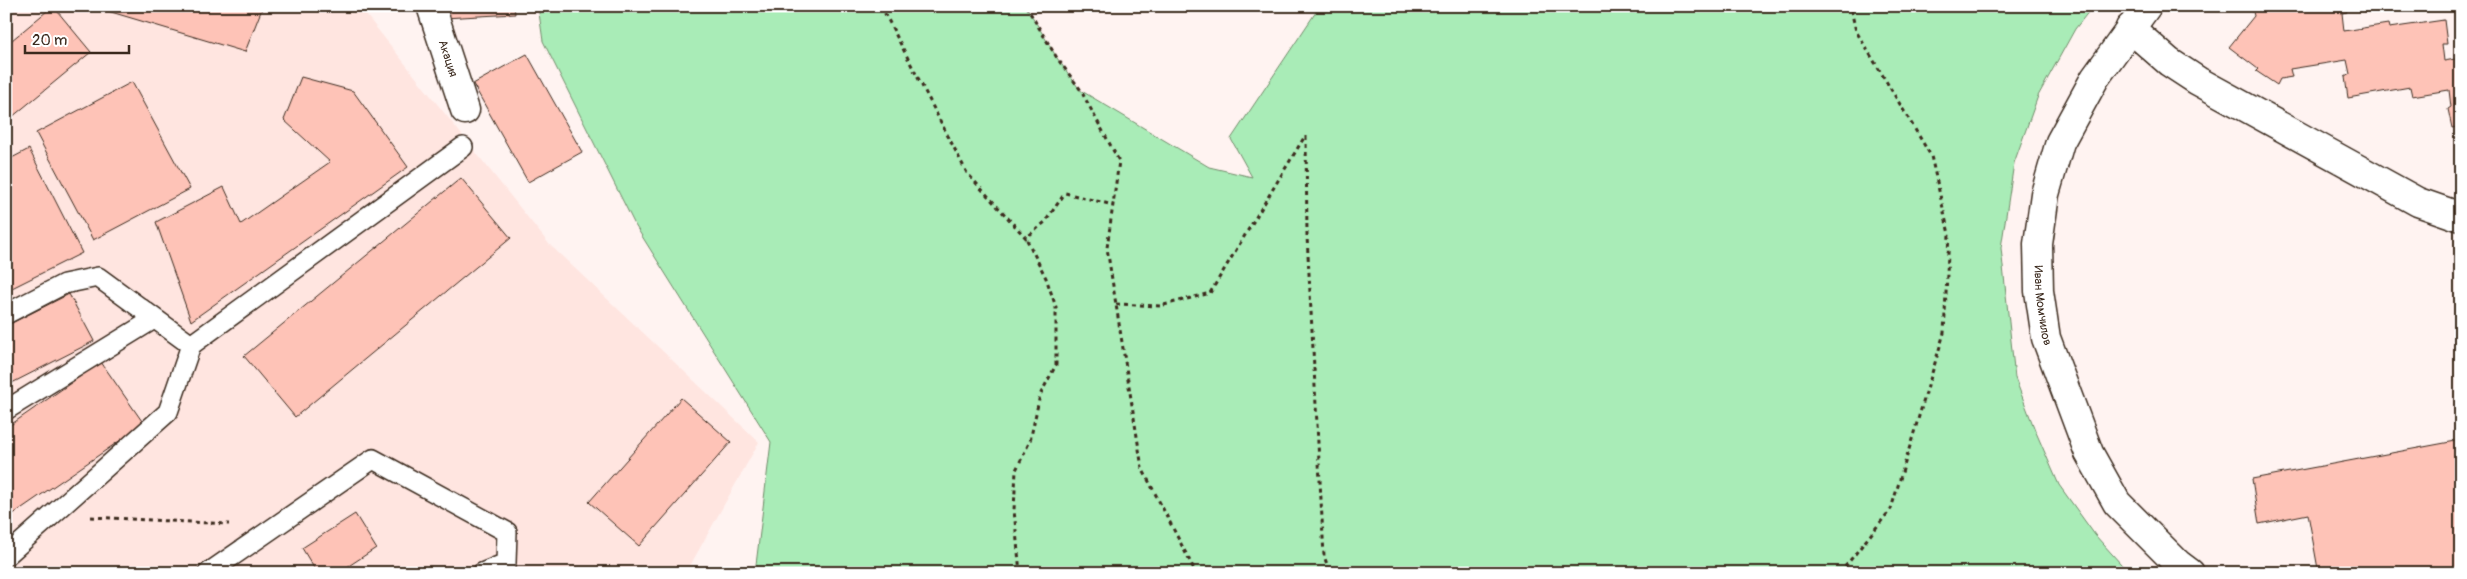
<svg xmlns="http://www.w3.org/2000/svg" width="2467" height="579" viewBox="0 0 2467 579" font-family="Pangolin,sans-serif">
<rect width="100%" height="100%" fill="#fff3f1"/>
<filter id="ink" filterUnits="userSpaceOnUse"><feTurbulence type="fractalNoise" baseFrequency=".02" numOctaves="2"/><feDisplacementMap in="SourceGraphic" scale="10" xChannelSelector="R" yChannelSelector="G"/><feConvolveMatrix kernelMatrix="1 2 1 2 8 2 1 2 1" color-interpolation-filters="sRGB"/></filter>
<g filter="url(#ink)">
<path fill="#ffe5e0" d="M17 6H359L549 244 759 442 686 573H6V17Z"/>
<path fill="#a9ecb7" stroke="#728b6a" d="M538 6H1026L1057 58 1080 90 1209 167 1252 177 1231 139 1320 6H2093L2075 29 2038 96 2014 163 2001 248 2015 378 2035 430 2059 485 2095 535 2129 573H755L771 442 635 225 543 41Z"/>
<g fill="#fec3b7" stroke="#3b2a1e">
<path d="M53 6 91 52 6 122V45Z"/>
<path d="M91 6H263L245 52Z"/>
<path d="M444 6H514L515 14 444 18Z"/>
<path d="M2259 6H2345L2347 12 2342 13 2344 31 2388 24 2389 28 2444 20 2447 44H2442L2444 61 2461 58V126L2452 128 2448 109 2451 107 2449 90 2412 96 2410 87 2348 98 2345 77 2350 74 2347 60 2290 69 2292 77 2280 79 2277 85 2256 71 2258 69 2229 47 2254 16 2252 7Z"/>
<path d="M527 54 582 152 528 182 473 84Z"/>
<path d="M301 77 353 91 408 167 191 321 156 222 224 187 241 224 330 162 284 120Z"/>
<path d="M132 82 190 189 93 240 36 133Z"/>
<path d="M29 149 82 253 6 291V161Z"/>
<path d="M461 178 511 238 295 417 244 356Z"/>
<path d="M69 294 94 341 6 386V326Z"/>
<path d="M101 362 144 424 6 519V428Z"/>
<path d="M681 398 731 442 639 546 589 502Z"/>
<path d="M2461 440V573H2328L2326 567 2318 569 2308 514 2259 524 2252 479Z"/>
<path d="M355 514 376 548 338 573H317L302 548Z"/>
</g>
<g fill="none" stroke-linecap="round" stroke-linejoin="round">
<defs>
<g id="service">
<path d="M6 314 64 284 98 277 191 345 168 412 6 556"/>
<path d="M191 345 463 147"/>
<path d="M6 410 154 319"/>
<path d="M208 573 373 459 507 532 506 563 482 573"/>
</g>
<g id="minor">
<path id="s1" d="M431 6 465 110"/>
<path id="s2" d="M2147 6 2095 78 2060 142 2045 194 2038 244 2039 291 2046 338 2089 453 2117 503 2178 564 2190 573"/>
<path d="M2130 28 2169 62 2198 81 2418 202 2461 217"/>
</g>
</defs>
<use href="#service" stroke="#3b2a1e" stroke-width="22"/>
<use href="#minor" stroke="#3b2a1e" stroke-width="31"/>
<g stroke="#3b2a1e" stroke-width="3" stroke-dasharray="4 4" stroke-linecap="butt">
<path d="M881 6 967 173 1026 238 1045 222 1065 193 1113 205"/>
<path d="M1026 6 1057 58 1080 89 1119 161 1107 248 1142 468 1196 573"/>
<path d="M1306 136 1307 236 1324 556 1330 573"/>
<path d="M1116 304 1160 306 1210 293 1305 136"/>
<path d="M91 517 229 524"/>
<path d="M1020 573 1014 510 1016 470 1030 441 1040 395 1056 365V307L1046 278 1026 238"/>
<path d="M1840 573 1891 509 1944 333 1949 234 1931 156 1856 31 1850 6"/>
</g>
<use href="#service" stroke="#fff" stroke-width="19"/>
<use href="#minor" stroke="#fff" stroke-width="28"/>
</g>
</g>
<g text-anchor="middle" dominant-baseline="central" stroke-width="5" stroke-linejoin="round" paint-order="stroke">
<g font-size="12" fill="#3b2a1e" stroke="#fff">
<text stroke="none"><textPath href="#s1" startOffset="55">Акация</textPath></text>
<text stroke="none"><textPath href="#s2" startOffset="328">Иван Момчилов</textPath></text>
</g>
</g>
<rect width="2467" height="579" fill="none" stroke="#fff" stroke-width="25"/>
<rect x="12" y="12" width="2442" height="554" fill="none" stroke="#3b2a1e" stroke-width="2" filter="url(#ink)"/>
<path d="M25 45v8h104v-8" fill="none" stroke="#3b2a1e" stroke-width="2.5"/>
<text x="32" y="45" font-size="15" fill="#3b2a1e" stroke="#ffffff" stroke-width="4" paint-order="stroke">20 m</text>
</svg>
